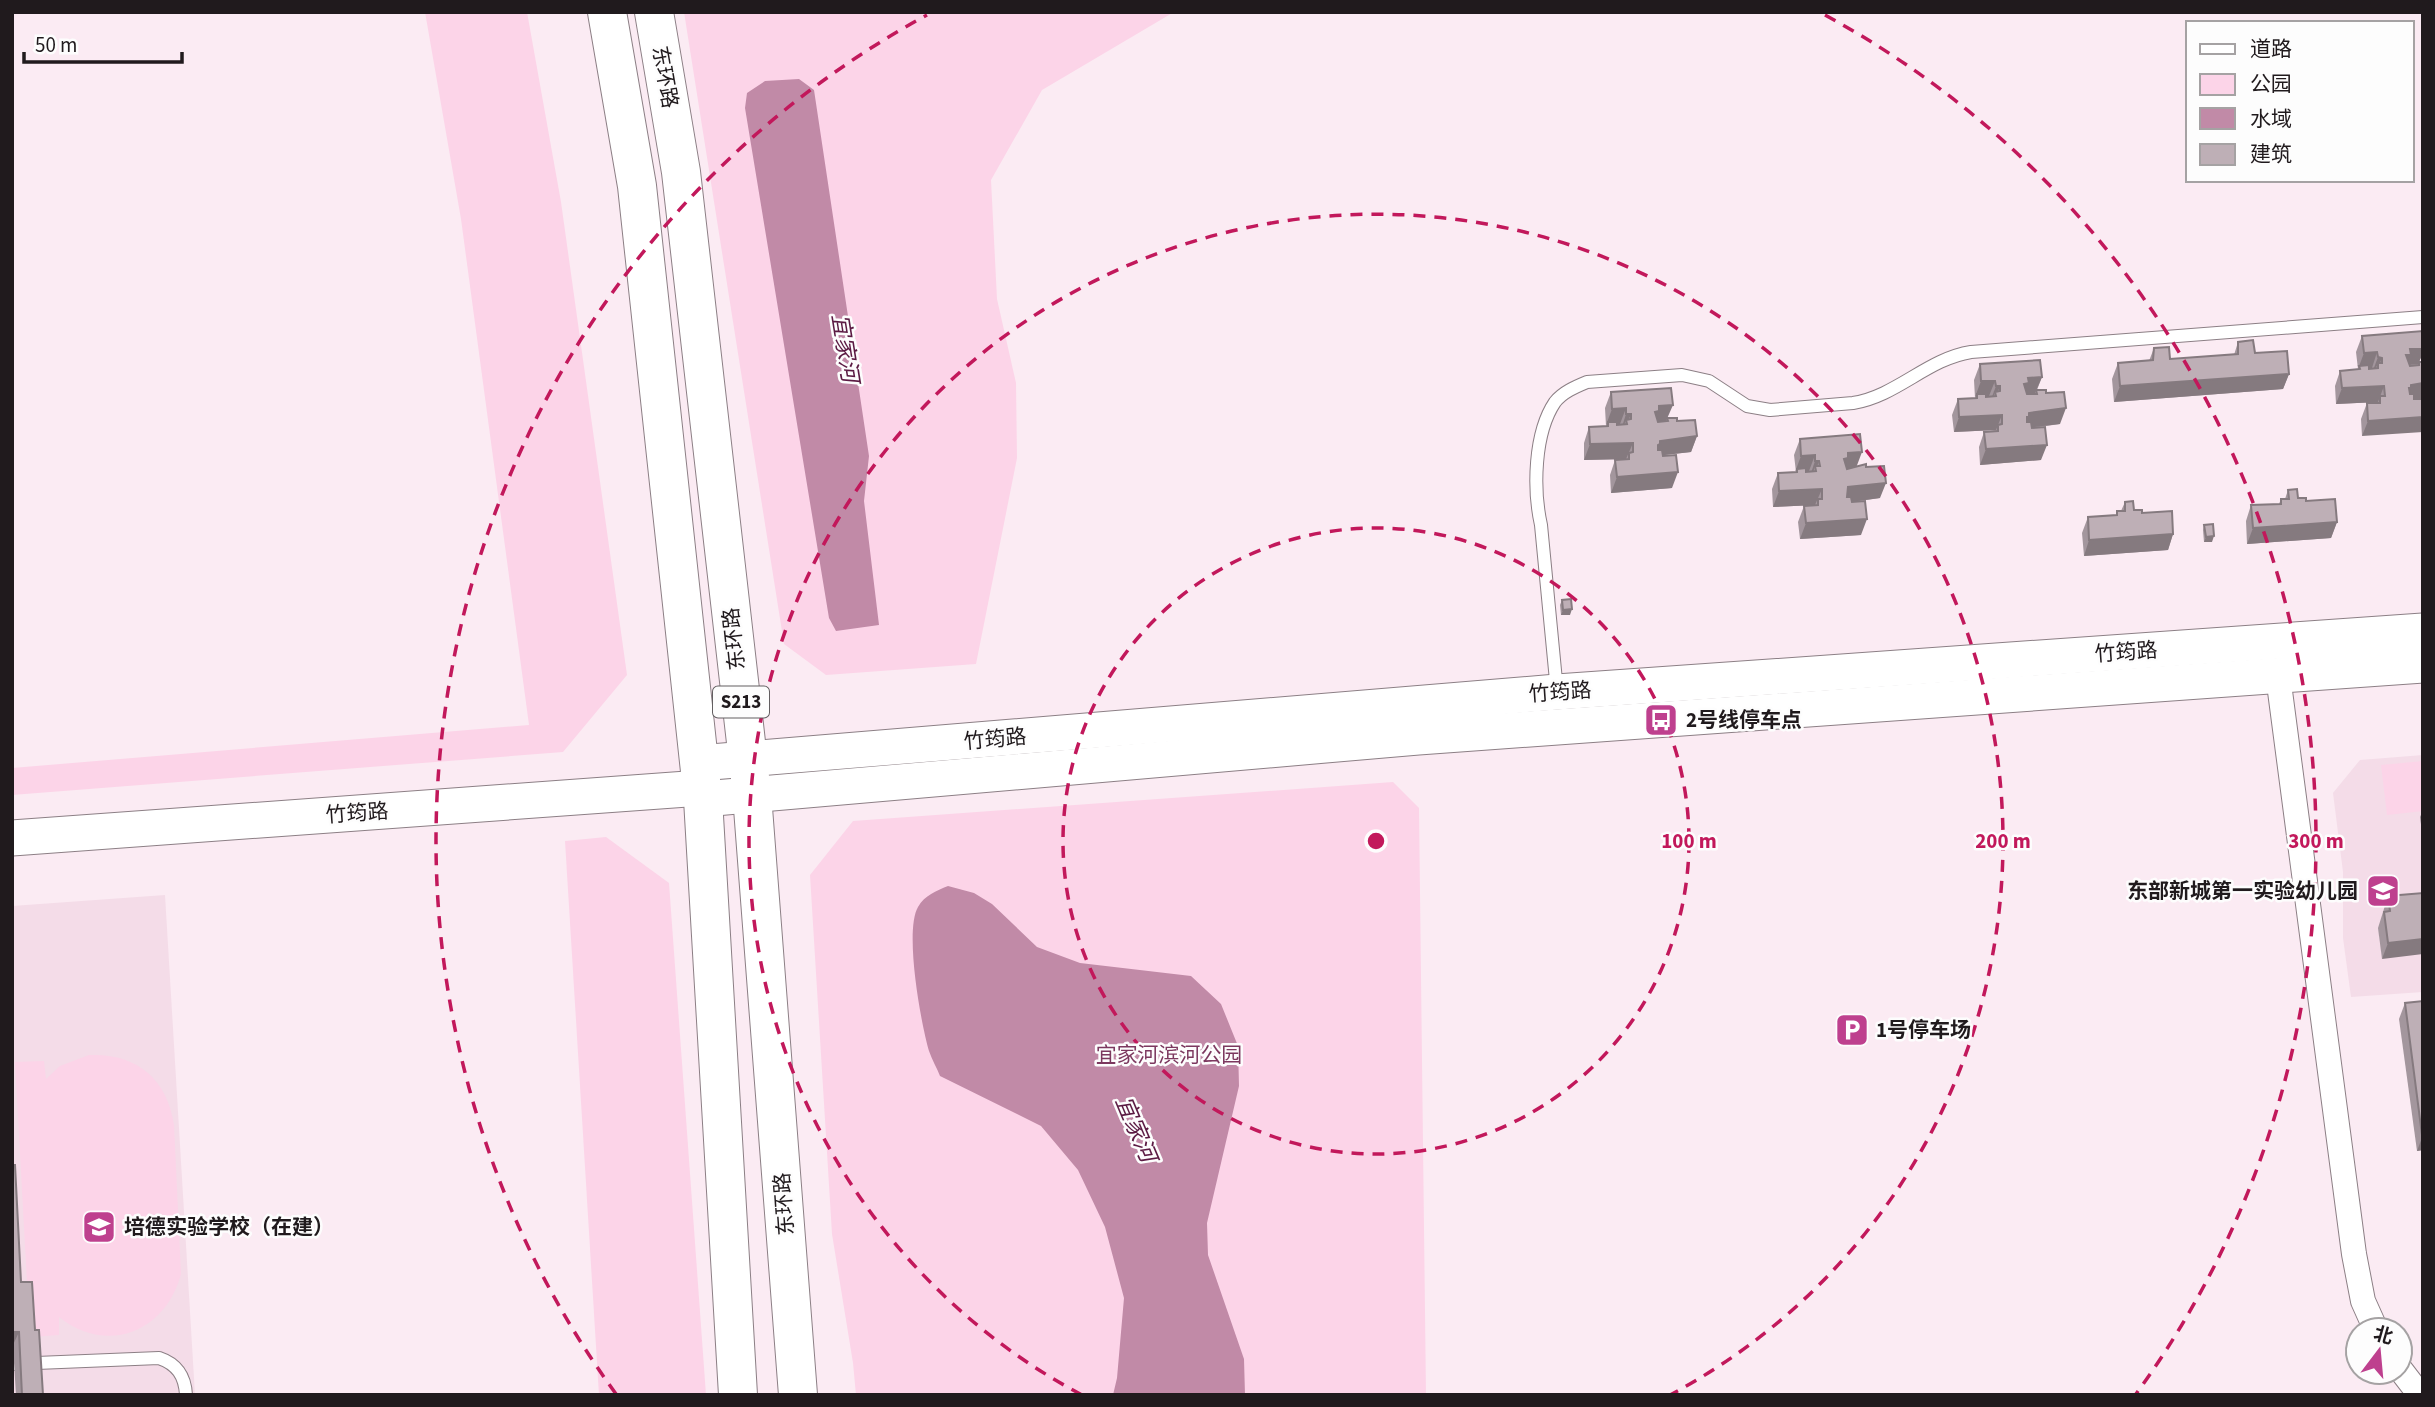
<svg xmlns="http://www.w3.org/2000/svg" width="2435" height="1407" viewBox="0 0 2435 1407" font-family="'Source Sans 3','Noto Sans SC',sans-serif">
<rect width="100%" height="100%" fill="#fbebf3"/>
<g fill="#f4dce8">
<path d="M2423 755V992L2351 997 2343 938V872L2333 793 2360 760Z"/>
<path d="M165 895 195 1395H12V906Z"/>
</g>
<g fill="#fcd4e8">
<path d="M425 12H527L561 202 627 675 563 752 12 795V768L529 725 461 219Z"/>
<path d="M684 12H1174L1042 90 991 180 997 299 1016 383 1017 458 976 664 826 675 784 644Z"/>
<path d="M2423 761V811L2387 815 2381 765Z"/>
<path d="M1393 782 1419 808 1426 1395H856L853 1363 832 1234 810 875 853 821Z"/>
<path d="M606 837 669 883 706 1395H599L565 841Z"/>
<path d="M89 1055C136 1053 167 1078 174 1125L181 1274C166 1331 108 1356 59 1317V1335L30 1337 15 1062 44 1061 46 1079 60 1066Z"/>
</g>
<g fill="#c18aa7">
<path d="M799 79 814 90 869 456 864 501 879 625 836 631 829 618 745 108 747 93 765 81Z"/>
<path d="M948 886 974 893 992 904 1037 947 1080 963 1191 976 1221 1004 1238 1046 1239 1086 1207 1223 1208 1255 1244 1359 1245 1395H1113L1117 1378 1124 1298 1105 1227 1078 1170 1041 1126 940 1076C937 1068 932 1060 929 1051 921 1024 904 931 918 907 925 895 936 891 948 886Z"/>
</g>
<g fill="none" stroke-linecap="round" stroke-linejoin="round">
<defs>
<g id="lane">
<path d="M1557 691 1541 525C1533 489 1534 433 1555 402 1563 392 1575 387 1587 382L1682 375 1709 381 1747 406 1770 410 1853 403C1897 396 1927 359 1971 352L2423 317"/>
<path d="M12 1364 159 1358C177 1364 185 1376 186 1395"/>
</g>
<g id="street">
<path d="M2278 676 2354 1254 2363 1301 2376 1330"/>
<path d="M2400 1369 2420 1395"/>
</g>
<g id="secondary">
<path d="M699 763 1557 692 2423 631"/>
<path d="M703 799 1418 737 2423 665"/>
<path d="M12 838 701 788"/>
</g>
<g id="highway">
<path d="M607 12 637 186 703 799 738 1395"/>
<path d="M654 12 681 172 752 795 798 1395"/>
</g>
</defs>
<use href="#lane" stroke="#8c7f85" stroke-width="14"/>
<use href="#street" stroke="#8c7f85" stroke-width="26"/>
<use href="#secondary" stroke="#8c7f85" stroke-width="37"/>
<use href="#highway" stroke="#8c7f85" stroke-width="40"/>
<use href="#lane" stroke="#fff" stroke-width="12"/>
<use href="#street" stroke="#fff" stroke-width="24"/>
<use href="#secondary" stroke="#fff" stroke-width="35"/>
<use href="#highway" stroke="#fff" stroke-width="38"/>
</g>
<g fill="#a3969d">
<path d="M2423 331V353L2419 362H2423V398L2414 399 2362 436 2361 419 2367 403 2378 402 2336 404 2335 386 2340 371 2358 369 2356 352 2362 336Z"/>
<path d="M2238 342 2289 374 2283 389 2114 402 2112 379 2118 363 2149 361 2154 348 2170 359 2234 355Z"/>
<path d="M1980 364 2042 377 2037 390 2046 393 2060 424 2032 428 2041 460 1980 465 1979 447 1984 432 1996 430 1954 432 1952 415 1958 399 1975 398 1974 380Z"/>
<path d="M1611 392 1668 418 1677 421 1697 436 1691 452 1663 455 1672 488 1611 493 1610 475 1615 460 1627 459 1584 460V443L1589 427 1606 426 1605 408Z"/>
<path d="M1800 439 1856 466 1866 467 1880 498 1852 502 1861 535 1800 539 1798 522 1804 506 1815 505 1773 507 1772 489 1778 473 1796 472 1794 455Z"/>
<path d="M2288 490 2298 498 2306 501 2337 522 2331 538 2247 544 2246 521 2251 505 2279 504 2281 499H2285Z"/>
<path d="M2125 502 2134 510 2142 513 2173 534 2168 550 2084 556 2082 533 2088 517 2116 515 2117 511H2121Z"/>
<path d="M2204 525 2212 542H2204L2203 530Z"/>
<path d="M1562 600 1570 615H1561L1560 605Z"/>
<path d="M2423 810V840L2420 817Z"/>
<path d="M2423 893 2382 959 2378 928 2388 896Z"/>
<path d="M2423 1001V1150L2417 1151 2399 1019 2405 1003Z"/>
<path d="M12 1165 21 1282 35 1330 43 1395H16L13 1347H12Z"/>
</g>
<g fill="#857a7f">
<path d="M2410 349H2423V353L2418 364 2407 365 2406 355Z"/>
<path d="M2377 352 2372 368 2359 369V366L2358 369 2364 353Z"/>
<path d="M2378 357 2382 358 2376 373 2378 368V363L2374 373H2372Z"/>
<path d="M2289 374 2283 389 2114 402 2120 386Z"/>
<path d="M2042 377 2035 393H2025L2024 384 2028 378Z"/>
<path d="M1981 381H1995L1989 396 1977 397V394L1975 397Z"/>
<path d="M2423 383V398L2407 400 2409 388 2411 385Z"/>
<path d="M1996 386H2000L1994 402 1996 396 1995 392 1992 402H1990Z"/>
<path d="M2384 386 2378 402 2336 404 2342 388Z"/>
<path d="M1673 405 1666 421H1656L1655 412 1659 406Z"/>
<path d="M1626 408 1620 424 1608 425V422L1606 425 1612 409Z"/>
<path d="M2066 408 2060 424 2025 428 2021 432 2029 413Z"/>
<path d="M1626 414H1631L1625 429 1627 424 1626 420 1622 430H1621Z"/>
<path d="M2002 415 1996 430 1954 432 1959 417Z"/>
<path d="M2423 417V432L2362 436 2368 421Z"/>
<path d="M1697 436 1691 452 1656 456 1652 460 1660 441Z"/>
<path d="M1633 443 1626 459 1584 460 1590 444Z"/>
<path d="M2047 445 2041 460 1980 465 1986 449Z"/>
<path d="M1862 452 1856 468H1845L1844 459 1848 453Z"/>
<path d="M1815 455 1809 471 1797 472V469L1795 472 1801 456Z"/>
<path d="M1815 461H1819L1814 476 1816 471 1815 466 1812 476H1810Z"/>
<path d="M1678 472 1672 488 1611 493 1617 477Z"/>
<path d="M1886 483 1880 498 1843 503 1848 487Z"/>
<path d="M1822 489 1815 505 1773 507 1779 491Z"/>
<path d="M1867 519 1861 535 1800 539 1806 523Z"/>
<path d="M2337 522 2331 538 2247 544 2253 528Z"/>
<path d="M2173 534 2168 550 2084 556 2089 540Z"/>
<path d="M2214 536 2212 542H2204L2206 537Z"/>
<path d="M1572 609 1570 615H1561L1563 610Z"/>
<path d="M2423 939V954L2382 959 2388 943Z"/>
<path d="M2423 1135V1150L2417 1151Z"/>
<path d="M12 1332H19L12 1347Z"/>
</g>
<g fill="#beafb6" stroke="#857a7f" stroke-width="2">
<path d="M2423 331V349H2410L2411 355H2406L2410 366 2419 365V362H2423V383L2411 385V388H2409L2410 394H2414V399H2423V417L2368 421 2367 403H2380V396H2385L2384 386 2342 388 2340 371 2360 369 2359 366 2369 365V369L2378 368V363H2382V358L2378 357 2377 352 2364 353 2362 336Z"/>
<path d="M2253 340 2255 353 2287 351 2289 374 2120 386 2118 363 2153 360 2154 348 2169 347 2170 359 2238 354V342Z"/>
<path d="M2040 360 2042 377 2028 378 2029 383 2024 384 2027 394H2037L2036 390H2046V393L2064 392 2066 408 2029 413V417H2027V422H2031L2032 428 2045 427 2047 445 1986 449 1984 432 1998 431V425L2002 424V415L1959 417 1958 399 1977 398V394H1986V397L1996 396 1995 392 2000 391V386H1996L1995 381H1981L1980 364Z"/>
<path d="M1671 388 1673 405 1659 406V411L1655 412 1658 422 1668 421 1667 418H1677V421L1695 420 1697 436 1660 441V444L1658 445V450H1662L1663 456 1676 455 1678 472 1617 477 1615 460 1629 459V453L1633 452V443L1590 444 1589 427 1608 426V422H1617V425L1627 424 1626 420 1631 419V414H1626V408L1612 409 1611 392Z"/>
<path d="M1860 434 1862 452 1848 453V458L1844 459 1847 469 1866 464V467L1884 466 1886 483 1848 487 1847 497H1851L1852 502 1865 501 1867 519 1806 523 1804 506 1818 505V499H1822V489L1779 491 1778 473 1797 472V469L1806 468V472L1816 471 1815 466H1820L1819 461H1815V455L1801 456 1800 439Z"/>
<path d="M2297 489 2298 498H2306V501L2335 499 2337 522 2253 528 2251 505 2281 504V499H2289L2288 490Z"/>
<path d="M2133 501 2134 510H2142V513L2172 511 2173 534 2089 540 2088 517 2117 515V511H2125V502Z"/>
<path d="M2213 524 2214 536 2206 537 2204 525Z"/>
<path d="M1571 599 1572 609 1563 610 1562 600Z"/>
<path d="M2423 893V939L2388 943 2384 912 2390 911 2388 896Z"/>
<path d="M2423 1001V1135H2422L2405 1003Z"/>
<path d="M12 1165H15L21 1282H32L35 1330H39L43 1395H22L19 1332H12Z"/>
</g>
<g fill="none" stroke="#c2185b" stroke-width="3.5" stroke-dasharray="12 9">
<circle cx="1376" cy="841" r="313"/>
<path d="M1082 1395A627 627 0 1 1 1670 1395"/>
<path d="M616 1394A940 940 0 0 1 927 15M1825 15A940 940 0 0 1 2136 1394"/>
</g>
<defs>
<symbol id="bus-square" viewBox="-11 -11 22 22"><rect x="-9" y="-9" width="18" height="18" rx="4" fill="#be408e" stroke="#fdfdfd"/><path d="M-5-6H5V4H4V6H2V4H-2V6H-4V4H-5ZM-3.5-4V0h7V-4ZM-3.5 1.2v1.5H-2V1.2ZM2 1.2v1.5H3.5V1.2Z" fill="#fff"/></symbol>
<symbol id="school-square" viewBox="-11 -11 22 22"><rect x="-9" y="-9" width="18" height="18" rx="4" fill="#be408e" stroke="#fdfdfd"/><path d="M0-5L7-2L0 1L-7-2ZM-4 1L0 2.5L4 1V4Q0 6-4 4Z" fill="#fff"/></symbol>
<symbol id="parking-square" viewBox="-11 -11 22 22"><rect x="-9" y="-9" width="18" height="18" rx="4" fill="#be408e" stroke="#fdfdfd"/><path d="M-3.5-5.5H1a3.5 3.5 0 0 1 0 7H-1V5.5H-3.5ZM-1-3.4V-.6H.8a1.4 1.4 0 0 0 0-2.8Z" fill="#fff"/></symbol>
</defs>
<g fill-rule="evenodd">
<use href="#bus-square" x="1642" y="701" width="38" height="38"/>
<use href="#school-square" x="2364" y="872" width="38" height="38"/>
<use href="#parking-square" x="1833" y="1011" width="38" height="38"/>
<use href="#school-square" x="80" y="1208" width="38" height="38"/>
</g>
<g text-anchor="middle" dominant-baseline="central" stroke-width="5" stroke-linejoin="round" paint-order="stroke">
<rect fill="#fdfdfd" stroke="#625e60" stroke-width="2" x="713" y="686.5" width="56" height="31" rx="5"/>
<g font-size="19" font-weight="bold" fill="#201a1d">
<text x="741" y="702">S213</text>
</g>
<g font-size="21" fill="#201a1d" stroke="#fdfdfd">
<text transform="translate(665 77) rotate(80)">东环路</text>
<text transform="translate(734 639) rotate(-96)">东环路</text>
<text transform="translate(2126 652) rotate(-4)">竹筠路</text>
<text transform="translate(1560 692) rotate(-4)">竹筠路</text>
<text transform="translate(995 739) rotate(-5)">竹筠路</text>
<text transform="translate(357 813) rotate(-4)">竹筠路</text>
<text transform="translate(784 1204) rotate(-94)">东环路</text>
</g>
<g font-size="21" font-weight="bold" fill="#201a1d" stroke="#fdfdfd" text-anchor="start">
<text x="1686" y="720">2号线停车点</text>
<text x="2358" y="891" text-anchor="end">东部新城第一实验幼儿园</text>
<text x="1876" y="1030">1号停车场</text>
<text x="124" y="1227">培德实验学校（在建）</text>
</g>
<g font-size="21" fill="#7c385f" stroke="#fdfdfd">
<text x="1169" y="1055">宜家河滨河公园</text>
</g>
<g font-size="23" font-style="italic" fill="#5b1a43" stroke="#fdfdfd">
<text transform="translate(845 348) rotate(81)">宜家河</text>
<text transform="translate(1136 1129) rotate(67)">宜家河</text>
</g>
</g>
<circle cx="1376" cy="841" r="10" fill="#c2185b" stroke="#fdfdfd" stroke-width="3.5"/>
<g font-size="21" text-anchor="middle" font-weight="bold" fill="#c2185b" stroke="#fdfdfd" stroke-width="5" stroke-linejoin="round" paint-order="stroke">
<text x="1689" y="848">100 m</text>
<text x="2003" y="848">200 m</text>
<text x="2316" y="848">300 m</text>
</g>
<rect width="2435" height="1407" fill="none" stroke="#201a1d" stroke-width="28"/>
<rect x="2186" y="21" width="228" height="161" fill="#fdfdfd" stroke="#a5a2a3" stroke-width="2"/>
<rect x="2200" y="44" width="35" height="10" fill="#ffffff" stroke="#a5a2a3" stroke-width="2"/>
<text x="2250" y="56" font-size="21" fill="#201a1d">道路</text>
<rect x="2200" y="74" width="35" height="21" fill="#fcd4e8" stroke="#a5a2a3" stroke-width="2"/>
<text x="2250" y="91" font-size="21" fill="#201a1d">公园</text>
<rect x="2200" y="108" width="35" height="21" fill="#c18aa7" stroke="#a5a2a3" stroke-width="2"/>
<text x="2250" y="126" font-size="21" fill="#201a1d">水域</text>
<rect x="2200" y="144" width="35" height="21" fill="#beafb6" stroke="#a5a2a3" stroke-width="2"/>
<text x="2250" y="161" font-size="21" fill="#201a1d">建筑</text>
<g transform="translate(2379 1351) rotate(16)"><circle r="33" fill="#fdfdfd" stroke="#a5a2a3" stroke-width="2"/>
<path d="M0-5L12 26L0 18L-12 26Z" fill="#be408e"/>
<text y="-10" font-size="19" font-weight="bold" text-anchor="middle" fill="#201a1d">北</text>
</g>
<path d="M24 52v10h158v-10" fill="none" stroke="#201a1d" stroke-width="3.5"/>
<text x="35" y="52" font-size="21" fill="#201a1d" stroke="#fdfdfd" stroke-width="5" paint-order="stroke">50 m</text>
</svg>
